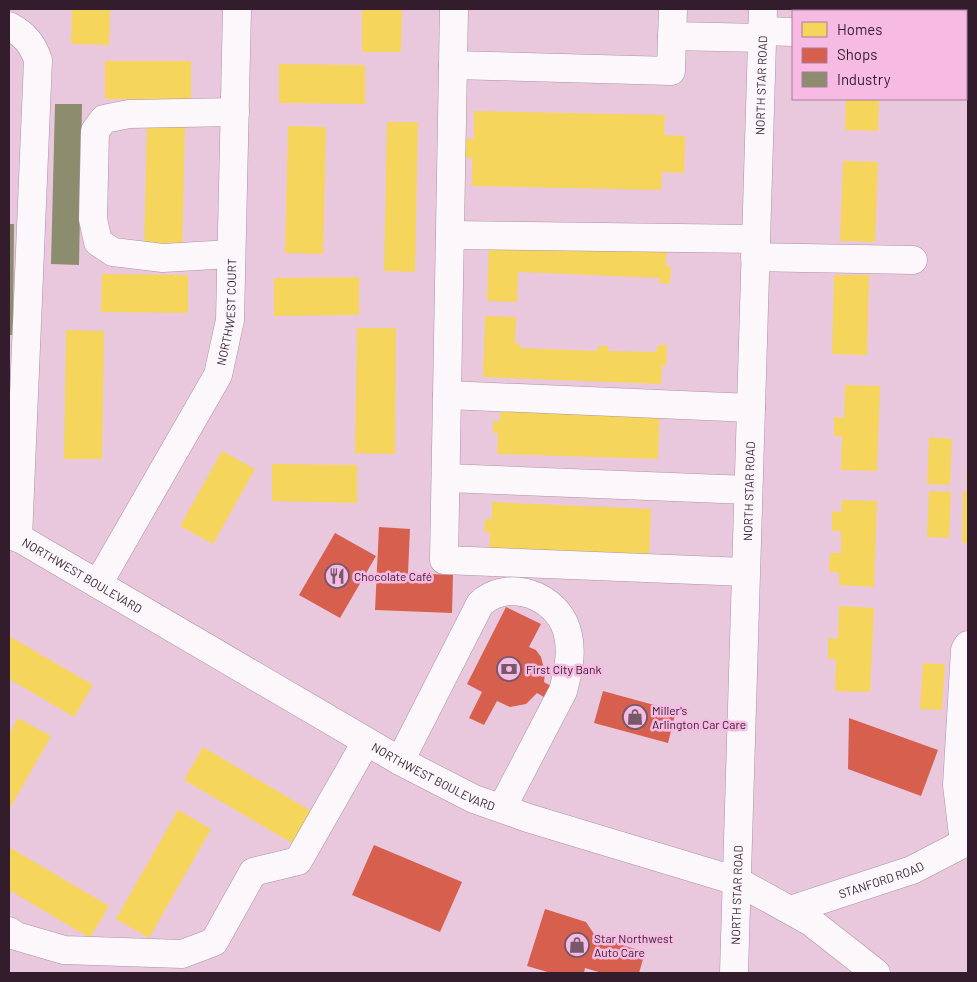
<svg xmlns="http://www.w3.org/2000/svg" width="977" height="982" viewBox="0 0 977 982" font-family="Barlow,sans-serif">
<rect width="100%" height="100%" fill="#e9c8de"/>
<g fill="#f6d55c">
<path d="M72 9H110L109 45 71 44Z"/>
<path d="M362 9H402L401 52H362Z"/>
<rect x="844" y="9" width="35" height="2"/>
<path d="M105 61H191V100L105 99Z"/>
<path d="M279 64 365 65V104L279 103Z"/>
<path d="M846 99H879L878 131 845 130Z"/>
<path d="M474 111 665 115 664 135 685 136 684 173 662 172 661 190 472 186V158L462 157 463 139H474Z"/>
<path d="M387 122H418L415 272 384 271Z"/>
<path d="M147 124 185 125 182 251 144 250Z"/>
<path d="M288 126 326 127 323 254 285 253Z"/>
<path d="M843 161 878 162 875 242 840 241Z"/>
<path d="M489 242 667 248 666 266H671L670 284 659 283 660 278 518 272 517 302 487 301Z"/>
<path d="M102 274 188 275V313L101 312Z"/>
<path d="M834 275H869L867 355 832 354Z"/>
<path d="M359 277V315L274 316V278Z"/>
<path d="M485 316 516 317 515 344 520 343V348L597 351 598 346H608V351L656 352 658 345H667L666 366 662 365 661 384 483 377Z"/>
<path d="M357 328H396L395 454 355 453Z"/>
<path d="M66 330 104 331 102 459H64Z"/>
<path d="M845 385 880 386 877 471 841 470 842 436H834V417L844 418Z"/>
<path d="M500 404 660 409 658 459 497 454 498 433H493V421H500Z"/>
<path d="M929 437 952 439 950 485 927 484Z"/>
<path d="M222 451 255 469 213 544 180 526Z"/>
<path d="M272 464 357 465V503L272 501Z"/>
<path d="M967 467H968V482H966Z"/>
<path d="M929 491 951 492 949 538 927 537Z"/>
<path d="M963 491H968V543H962Z"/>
<path d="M842 500 877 501 874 587 839 585V572H829L830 553H841V531H832V511L841 512Z"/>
<path d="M492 502 651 509 649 559 489 552 490 532H484L485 519H492Z"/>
<path d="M839 606 874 608 870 692 835 691 836 659H828V638L838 639Z"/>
<path d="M9 636 93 685 74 717 9 679Z"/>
<path d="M923 663 945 664 942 710 920 709Z"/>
<path d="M18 718 51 736 9 810V735Z"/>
<path d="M203 747 311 811 292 843 184 780Z"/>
<path d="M178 810 211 829 149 938 116 919Z"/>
<path d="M9 847 109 906 90 938 9 890Z"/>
</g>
<g fill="#d6604d">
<path d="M379 527 410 529 408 573 453 575 452 613 375 610Z"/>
<path d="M335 533 376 556 340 618 299 595Z"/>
<path d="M506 607 541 624 529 647 536 650 541 657 545 673 544 682 556 689 549 700 537 693 526 704 510 707 497 701 484 725 469 718 482 692 467 684Z"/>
<path d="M603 691 676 711 668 743 594 723Z"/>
<path d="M849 718 938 750 921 796 848 769Z"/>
<path d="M374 845 462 882 440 932 352 895Z"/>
<path d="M545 909 586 922 596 937 645 952 639 973H602L585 968 584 973H551L527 966Z"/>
</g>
<g fill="#8c8c6e">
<path d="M55 104H82L79 265 51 264Z"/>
<path d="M9 224H14L13 335H9Z"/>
</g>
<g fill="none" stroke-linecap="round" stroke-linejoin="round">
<defs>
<g id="minor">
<path d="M454 9 444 560 745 572"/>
<path d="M9 26C25 35 32 43 38 60L18 538"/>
<path d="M762 31 793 32"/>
<path d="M672 36 762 38"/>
<path d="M453 65 671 71 673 9"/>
<path d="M450 235 755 239"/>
<path d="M231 254 163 258 113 252 98 242 93 219 95 131 104 119 129 114 235 112"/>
<path d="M755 257 913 260"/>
<path d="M447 395 751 408"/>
<path d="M446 478 748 490"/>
<path id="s1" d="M98 584 218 375 230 320 237 9"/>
<path d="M400 761 480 604C505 580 549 592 564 623 574 645 569 669 563 691L502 808"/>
<path d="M964 843 957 785 965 650 968 645"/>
<path id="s2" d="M790 910 912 870 968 841"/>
<path d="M9 931 16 936 64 950 182 954 214 942 253 872 298 861 366 742"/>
<path id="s3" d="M734 973 763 9"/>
</g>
<g id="major">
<path id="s4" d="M9 532 400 761 474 799 528 818 737 881 811 922 876 973"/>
</g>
</defs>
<use href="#minor" stroke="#ab92a3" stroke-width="29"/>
<use href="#major" stroke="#ab92a3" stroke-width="29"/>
<use href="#minor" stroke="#fcf7fa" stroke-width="28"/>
<use href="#major" stroke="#fcf7fa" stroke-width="28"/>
</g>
<defs>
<symbol id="restaurant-ring" viewBox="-11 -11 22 22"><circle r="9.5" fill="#f7bbe3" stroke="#73596a" stroke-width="1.5"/><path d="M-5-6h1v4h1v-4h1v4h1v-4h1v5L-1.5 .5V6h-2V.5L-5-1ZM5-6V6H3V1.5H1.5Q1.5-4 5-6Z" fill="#73596a"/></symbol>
<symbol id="bank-ring" viewBox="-11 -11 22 22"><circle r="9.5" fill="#f7bbe3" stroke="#73596a" stroke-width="1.5"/><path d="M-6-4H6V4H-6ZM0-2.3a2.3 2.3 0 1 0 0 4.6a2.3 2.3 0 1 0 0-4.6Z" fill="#73596a"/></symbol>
<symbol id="shop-ring" viewBox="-11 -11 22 22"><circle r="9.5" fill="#f7bbe3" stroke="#73596a" stroke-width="1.5"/><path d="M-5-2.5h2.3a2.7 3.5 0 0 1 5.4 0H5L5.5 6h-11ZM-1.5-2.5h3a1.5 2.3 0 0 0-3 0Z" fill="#73596a"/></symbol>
</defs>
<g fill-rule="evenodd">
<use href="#restaurant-ring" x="323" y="562" width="28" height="28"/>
<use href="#bank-ring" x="495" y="655" width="28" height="28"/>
<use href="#shop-ring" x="621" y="703" width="28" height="28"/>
<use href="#shop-ring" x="563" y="931" width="28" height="28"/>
</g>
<g text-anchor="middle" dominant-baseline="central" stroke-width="5" stroke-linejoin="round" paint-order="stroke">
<g font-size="12" fill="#331d2c" stroke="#f7bbe3">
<text stroke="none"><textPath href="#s3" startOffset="888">NORTH STAR ROAD</textPath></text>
<text stroke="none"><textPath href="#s1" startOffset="305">NORTHWEST COURT</textPath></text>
<text stroke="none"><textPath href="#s3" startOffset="482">NORTH STAR ROAD</textPath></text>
<text stroke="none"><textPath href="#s4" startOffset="85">NORTHWEST BOULEVARD</textPath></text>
<text stroke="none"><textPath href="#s4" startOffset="490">NORTHWEST BOULEVARD</textPath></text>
<text stroke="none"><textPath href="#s2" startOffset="96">STANFORD ROAD</textPath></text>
<text stroke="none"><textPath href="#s3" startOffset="78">NORTH STAR ROAD</textPath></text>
</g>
<g font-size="12" fill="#331d2c" stroke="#f7bbe3" text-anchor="start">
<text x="354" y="576">Chocolate Café</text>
<text x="526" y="669">First City Bank</text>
<text x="652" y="710">Miller's<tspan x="652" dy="14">Arlington Car Care</tspan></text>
<text x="594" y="938">Star Northwest<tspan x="594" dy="14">Auto Care</tspan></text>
</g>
</g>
<rect width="977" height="982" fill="none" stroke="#331d2c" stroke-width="20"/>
<rect x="792" y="10" width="175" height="90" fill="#f7bbe3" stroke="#a97c9a"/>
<rect x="802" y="22" width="25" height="15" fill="#f6d55c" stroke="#a97c9a"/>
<text x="837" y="35" font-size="15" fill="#331d2c">Homes</text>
<rect x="802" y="48" width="25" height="15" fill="#d6604d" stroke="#a97c9a"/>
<text x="837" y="60" font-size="15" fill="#331d2c">Shops</text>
<rect x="802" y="72" width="25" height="15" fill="#8c8c6e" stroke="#a97c9a"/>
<text x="837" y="85" font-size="15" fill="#331d2c">Industry</text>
</svg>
